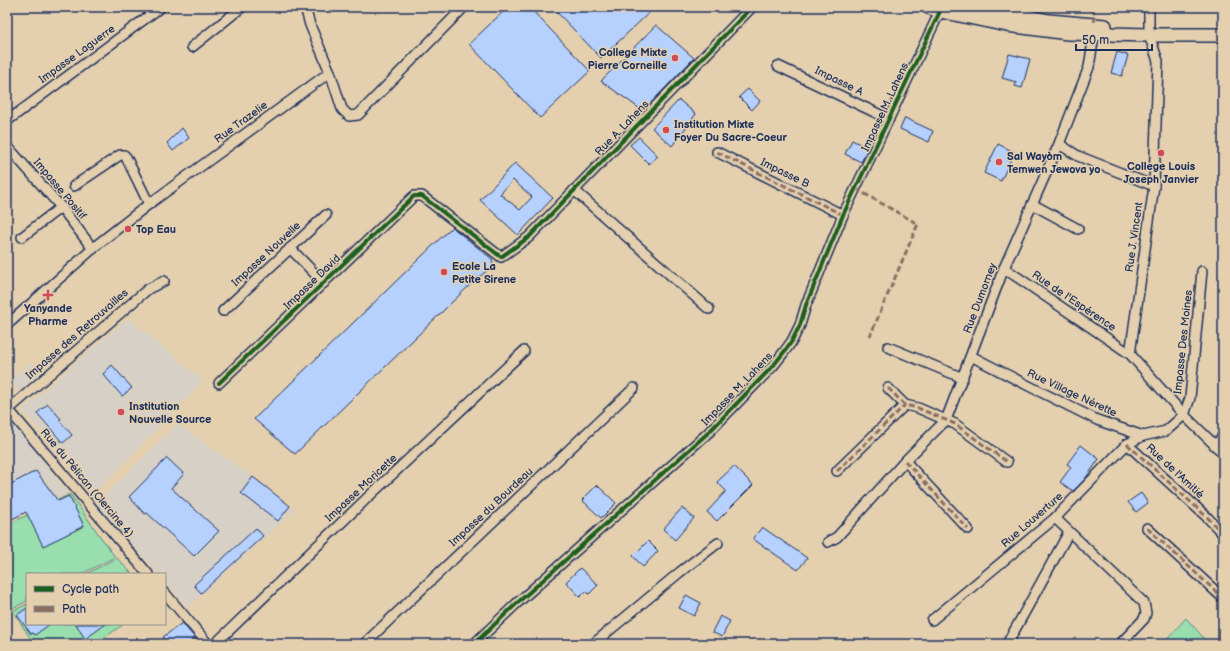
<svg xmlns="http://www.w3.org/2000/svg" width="1230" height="651" viewBox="0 0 1230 651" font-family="'Balsamiq Sans',sans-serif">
<rect width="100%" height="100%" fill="#e4d0ae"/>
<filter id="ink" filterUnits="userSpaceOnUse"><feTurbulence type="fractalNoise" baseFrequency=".025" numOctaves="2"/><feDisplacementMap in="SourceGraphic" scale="8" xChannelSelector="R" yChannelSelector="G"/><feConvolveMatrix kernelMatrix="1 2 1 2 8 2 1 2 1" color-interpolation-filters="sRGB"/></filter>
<g filter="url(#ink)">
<g fill="#d6d0c6">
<path d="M128 318 203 381 93 495 58 451 22 410Z"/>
<path d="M32 362 41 373 19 391 10 379Z"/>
<path d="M16 424 67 493 7 522V428Z"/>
<path d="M177 424 253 477 290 506 294 511 188 607 165 581V574H159L96 504Z"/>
</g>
<g fill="#99dfad" stroke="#5a8786">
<path d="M70 494 115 557 81 574H27V601L7 611V525Z"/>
<path d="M117 558 132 574H86Z"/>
<path d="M27 604V624H124L95 644H34L13 611Z"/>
<path d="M1186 618 1207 642 1209 644H1163Z"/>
</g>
<g fill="#b7d1ff" stroke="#1b2f5e" fill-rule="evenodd">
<path d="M508 7H529L590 71 540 118 469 44Z"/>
<path d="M552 7H647L651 11 601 58Z"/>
<path d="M656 25 694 58 643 111 601 81Z"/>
<path d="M1117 52 1128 55 1122 76 1111 73Z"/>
<path d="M1009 54 1030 59 1022 88 1015 86 1016 82 1002 78Z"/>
<path d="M748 89 760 101 752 110 739 97Z"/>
<path d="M679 100 696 114 672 146 652 128Z"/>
<path d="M905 118 933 131 929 142 900 129Z"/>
<path d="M182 128 189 138 173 151 167 143Z"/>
<path d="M639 137 658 156 649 164 630 145Z"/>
<path d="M852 140 868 148 861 162 845 154Z"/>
<path d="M998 144 1014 152 1001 181 984 173Z"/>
<path d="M515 163 553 198 518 235 480 200ZM513 180 532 197 520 210 500 194Z"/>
<path d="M452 227 492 259 493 266 475 280 295 454 254 419Z"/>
<path d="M112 365 132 388 122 396 103 374Z"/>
<path d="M48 404 61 419 59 420 72 435 63 443 37 413Z"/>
<path d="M1081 445 1099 459 1085 479 1073 491 1060 482 1071 467 1067 464Z"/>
<path d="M167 458 184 474 171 488 219 531 194 556 147 513 145 514 129 497Z"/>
<path d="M734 466 753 485 717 521 707 512 726 491 717 482Z"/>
<path d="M36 471 58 501 69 496 84 526 43 546 26 512 10 520 7 514V486Z"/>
<path d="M253 477 290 506 278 521 241 493Z"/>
<path d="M597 485 616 503 601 518 582 500Z"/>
<path d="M1141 493 1148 503 1136 512 1128 502Z"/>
<path d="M682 508 694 518 675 540 663 529Z"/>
<path d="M762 527 807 558 798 570 753 539Z"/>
<path d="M256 528 263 536 201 593 194 585Z"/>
<path d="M648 541 658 551 643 567 633 556Z"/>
<path d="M580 568 598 585 589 594 586 591 580 597 566 582Z"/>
<path d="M686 595 701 603 694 616 679 608Z"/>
<path d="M27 608V624H50L35 635 33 633 31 634 17 615Z"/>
<path d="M720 616 730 621 722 637 712 632Z"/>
<path d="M182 623 195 638 187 644H168L163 637Z"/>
<path d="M76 624H106L85 639Z"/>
</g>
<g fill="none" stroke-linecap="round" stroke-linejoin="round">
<defs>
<g id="minor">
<path d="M305 7 310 25 330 72"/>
<path d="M192 47 242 7"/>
<path d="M778 66 889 119"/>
<path d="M7 121 161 7"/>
<path d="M1059 144 1078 156 1154 186"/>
<path d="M7 146 61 207 93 249"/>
<path d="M717 152 843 215"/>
<path d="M74 186 120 155H124L126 157 149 204"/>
<path d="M574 190 709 309"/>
<path d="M1032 204 1078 229"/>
<path d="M22 237 61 207"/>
<path d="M290 248 324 283"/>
<path d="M1004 268 1130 354 1184 415 1223 453"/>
<path d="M223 311 326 215"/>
<path d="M7 325 98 244 149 204 330 72 342 109 349 116 358 115 464 7"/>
<path d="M888 347 963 378"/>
<path d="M1130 354 1154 186 1158 61 1149 35V7"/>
<path d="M971 356 1027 385 1097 420 1143 436 1166 431 1184 415 1190 398 1202 271"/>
<path d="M219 383 414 196H422L501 257 529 237 752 7"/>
<path d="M888 388 905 405 918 408 955 424 1007 462"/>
<path d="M7 408 148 574"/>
<path d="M8 410 148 289 164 281"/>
<path d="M1127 444 1208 518 1223 534"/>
<path d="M1215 446 1223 436"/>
<path d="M905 461 968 529"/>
<path d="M837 471 905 405"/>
<path d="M1055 518 1144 603 1146 613 1144 619 1120 644"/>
<path d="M1147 528 1223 598"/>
<path d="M828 542 837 537 905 461 946 420 1004 268 1059 144 1089 67 1095 29"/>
<path d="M165 593 208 644"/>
<path d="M932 620 1055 518 1127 444 1143 436"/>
<path d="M215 644 365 500 524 351"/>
<path d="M364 644 634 388"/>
<path d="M474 644 515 605 709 432 773 366 784 352 792 341 800 325 806 305 843 215 942 7"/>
<path d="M593 644 680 572 718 543"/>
<path d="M1007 644 1069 532"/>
</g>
<g id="secondary">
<path d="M928 7 940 11 1007 25 1068 33 1149 35H1223"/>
<path d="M979 7 1049 21 1105 26"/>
</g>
</defs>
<use href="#minor" stroke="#1b2f5e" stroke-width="12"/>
<use href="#secondary" stroke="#1b2f5e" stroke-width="16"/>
<use href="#minor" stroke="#e4d0ae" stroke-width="9"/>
<use href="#secondary" stroke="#e4d0ae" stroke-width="13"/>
<g stroke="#8d6e63" stroke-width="3" stroke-dasharray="6 3" stroke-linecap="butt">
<path d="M1093 7 1095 25"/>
<path d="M717 152 843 215"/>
<path d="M856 189 918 224 870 336"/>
<path d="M888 388 905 405 918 408 955 424 1007 462"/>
<path d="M1127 444 1208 518 1223 534"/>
<path d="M905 461 968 529"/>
<path d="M837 471 905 405"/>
<path d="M1147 528 1223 598"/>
</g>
<defs>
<g id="cycleway">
<path d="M219 383 414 196H422L501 257 529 237 752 7"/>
<path d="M474 644 515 605 709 432 773 366 784 352 792 341 800 325 806 305 843 215 942 7"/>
</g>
</defs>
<use href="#cycleway" stroke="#e4d0ae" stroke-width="6"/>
<use href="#cycleway" stroke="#1b5e20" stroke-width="4"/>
</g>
</g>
<g fill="#d1495b" stroke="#e4d0ae" stroke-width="1.5">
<circle cx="675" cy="58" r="4"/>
<circle cx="666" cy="130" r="4"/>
<circle cx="1161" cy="153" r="4"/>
<circle cx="999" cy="162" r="4"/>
<circle cx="128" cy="229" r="4"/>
<circle cx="444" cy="272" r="4"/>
<path d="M46 289h4v4h4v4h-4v4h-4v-4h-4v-4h4z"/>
<circle cx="121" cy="412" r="4"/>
</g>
<g text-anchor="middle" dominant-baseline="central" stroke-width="3" stroke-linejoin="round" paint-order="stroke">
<g font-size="11" font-weight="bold" fill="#1b2f5e" stroke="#e4d0ae" text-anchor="start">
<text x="667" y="52" text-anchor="end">College Mixte<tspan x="667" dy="13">Pierre Corneille</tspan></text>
<text x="674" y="124">Institution Mixte<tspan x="674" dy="13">Foyer Du Sacre-Coeur</tspan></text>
<text x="1007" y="156">Sal Wayòm<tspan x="1007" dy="13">Temwen Jewova yo</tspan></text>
<text x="1161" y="166" text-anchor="middle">College Louis<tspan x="1161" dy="13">Joseph Janvier</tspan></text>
<text x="136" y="229">Top Eau</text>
<text x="452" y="266">Ecole La<tspan x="452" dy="13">Petite Sirene</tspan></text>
<text x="48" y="308" text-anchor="middle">Yanyande<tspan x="48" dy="13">Pharme</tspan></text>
<text x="129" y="406">Institution<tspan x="129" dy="13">Nouvelle Source</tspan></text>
</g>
<g font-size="11" fill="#1b2f5e" stroke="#e4d0ae">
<text transform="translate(77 54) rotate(-36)">Impasse Laguerre</text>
<text transform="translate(839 81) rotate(26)">Impasse A</text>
<text transform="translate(885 107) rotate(-65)">Impasse M. Lahens</text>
<text transform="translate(241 122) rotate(-36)">Rue Trazelie</text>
<text transform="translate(622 128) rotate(-46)">Rue A. Lahens</text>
<text transform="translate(785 173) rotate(26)">Impasse B</text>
<text transform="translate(60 189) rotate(50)">Impasse Positif</text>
<text transform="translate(1134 237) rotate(-82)">Rue J. Vincent</text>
<text transform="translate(266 254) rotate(-43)">Impasse Nouvelle</text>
<text transform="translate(312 282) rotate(-44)">Impasse David</text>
<text transform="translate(980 298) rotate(-69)">Rue Dumorney</text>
<text transform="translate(1074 301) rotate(34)">Rue de l'Espérence</text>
<text transform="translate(77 334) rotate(-41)">Impasse des Retrouvailles</text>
<text transform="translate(1183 342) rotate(-84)">Impasse Des Moines</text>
<text transform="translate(737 389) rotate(-46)">Impasse M. Lahens</text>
<text transform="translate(1072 393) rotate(25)">Rue Village Nérette</text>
<text transform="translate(1175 471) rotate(43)">Rue de l'Amitié</text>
<text transform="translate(87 483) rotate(50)">Rue du Pélican (Clercine 4)</text>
<text transform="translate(361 488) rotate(-43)">Impasse Moricette</text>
<text transform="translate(491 507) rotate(-43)">Impasse du Bourdeau</text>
<text transform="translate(1032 520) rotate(-41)">Rue Louverture</text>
</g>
</g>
<rect width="1230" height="651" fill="none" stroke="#e4d0ae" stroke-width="24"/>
<rect x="12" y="12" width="1206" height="627" fill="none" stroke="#1b2f5e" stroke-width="1.5" filter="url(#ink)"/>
<rect x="26" y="573" width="140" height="52" fill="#e4d0ae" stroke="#94908e"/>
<rect x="34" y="586" width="20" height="6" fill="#1b5e20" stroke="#94908e"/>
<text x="62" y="593" font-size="12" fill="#1b2f5e">Cycle path</text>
<rect x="34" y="606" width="20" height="6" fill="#8d6e63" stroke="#94908e"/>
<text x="62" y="613" font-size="12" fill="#1b2f5e">Path</text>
<path d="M1076 44v6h76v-6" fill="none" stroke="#1b2f5e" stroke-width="2"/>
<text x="1082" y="44" font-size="12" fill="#1b2f5e" stroke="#e4d0ae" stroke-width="3" paint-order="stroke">50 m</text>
</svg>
